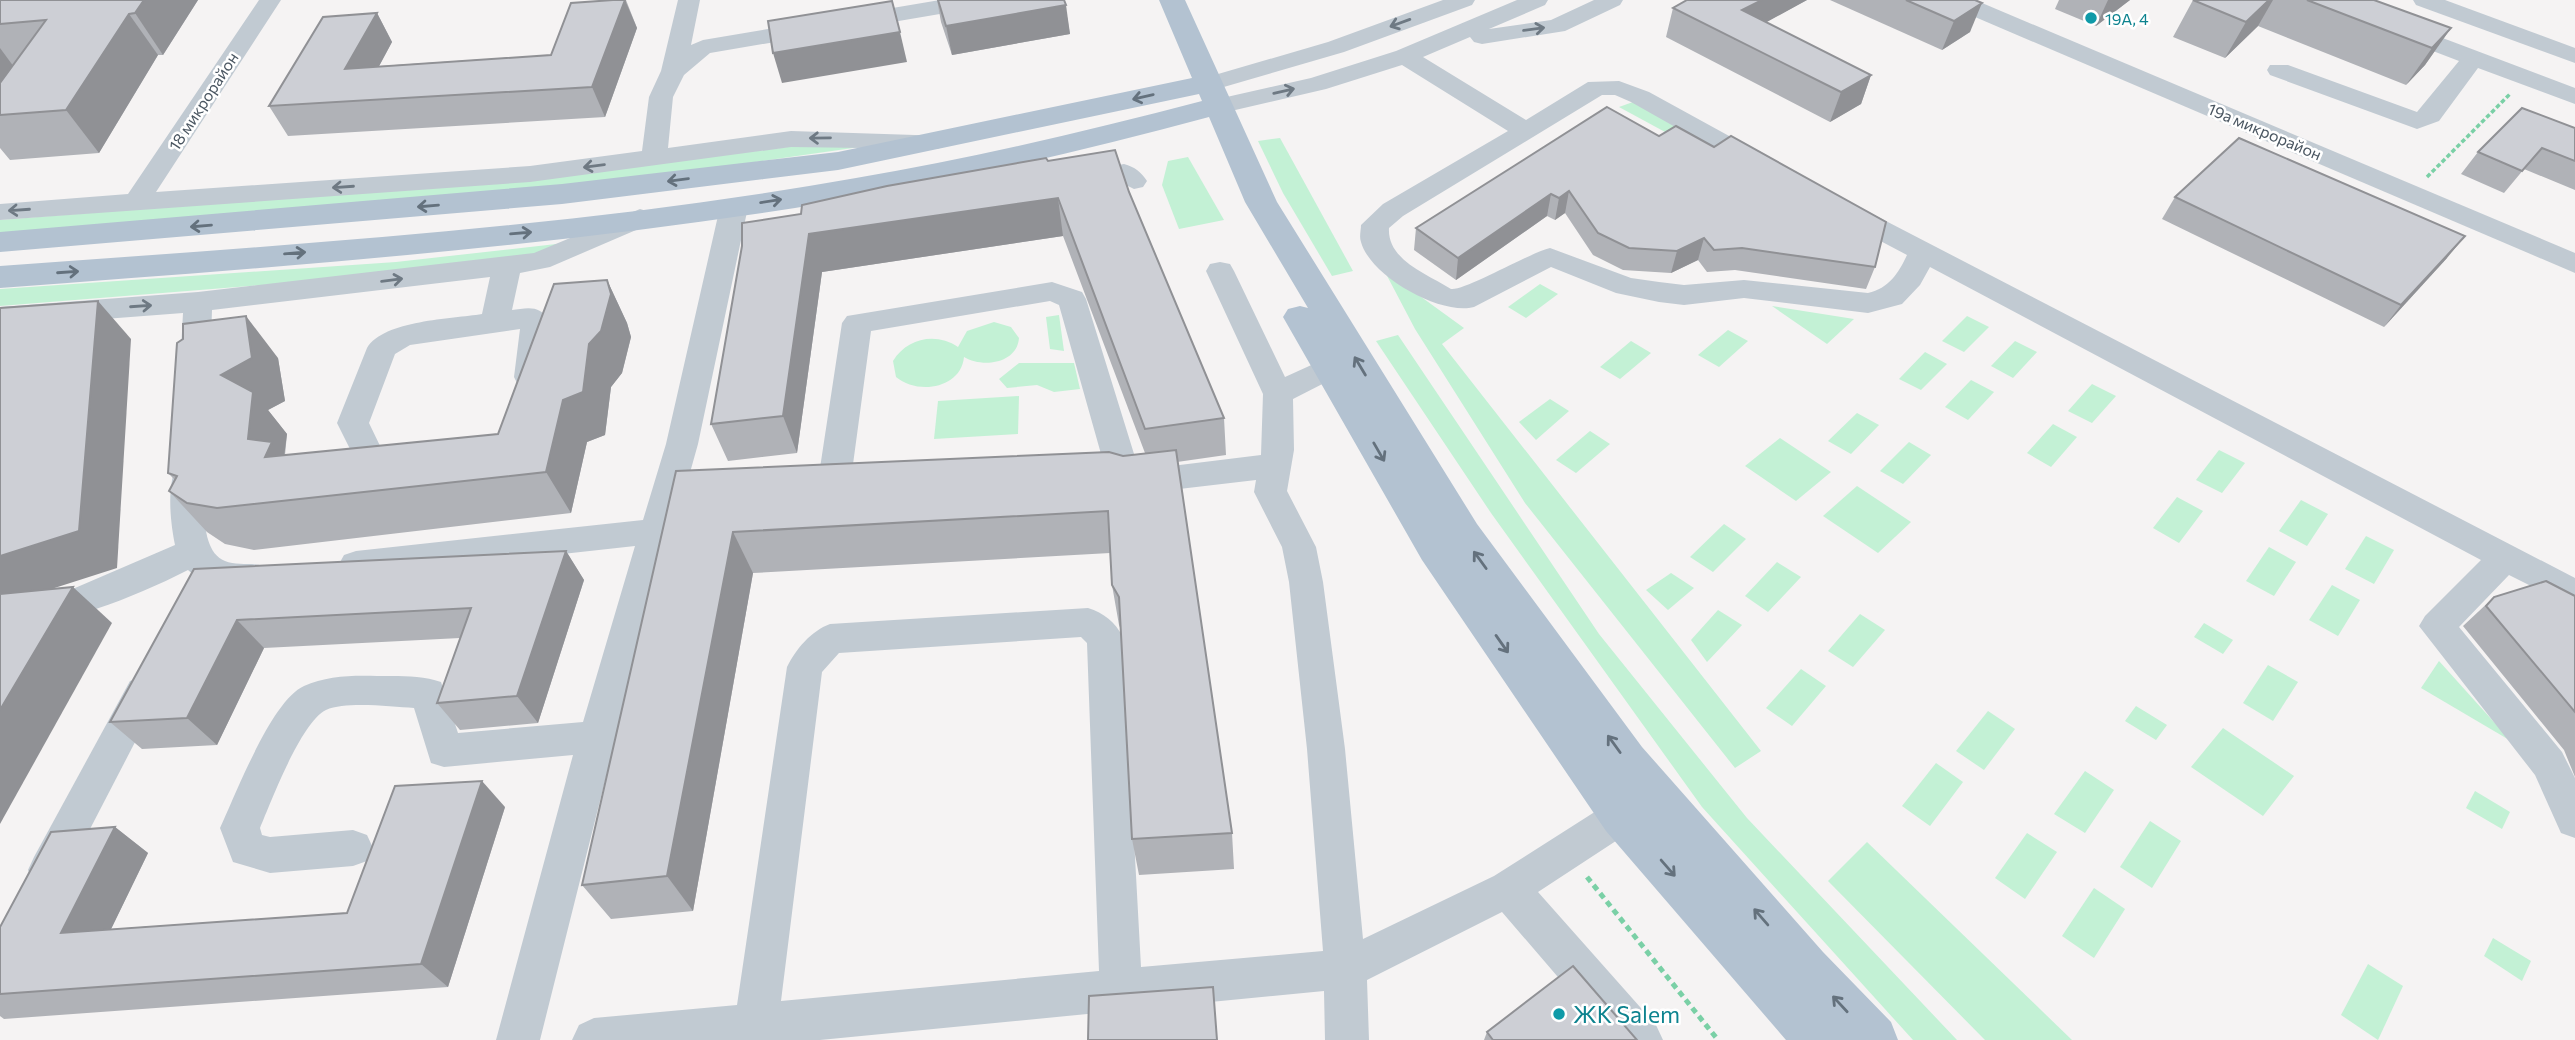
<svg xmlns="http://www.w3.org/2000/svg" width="2575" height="1040" viewBox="0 0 2575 1040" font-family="Commissioner,sans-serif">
<rect width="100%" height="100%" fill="#f5f3f3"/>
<g fill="#c3f1d5">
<path d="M1633 102 1721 150 1713 158 1619 107Z"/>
<path d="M1280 138 1353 271 1332 276 1283 193 1258 141Z"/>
<path d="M803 145 860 147 567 189 0 233V220L556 176Z"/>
<path d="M1188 157 1224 220 1179 229 1162 185 1168 161Z"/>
<path d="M565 243 515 261 339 279 0 306V289L396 262Z"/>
<path d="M1384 270 1464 328 1442 344 1761 751 1735 768 1525 503 1415 329Z"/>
<path d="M1540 284 1558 294 1526 318 1508 307Z"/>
<path d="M1772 306 1854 319 1827 344Z"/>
<path d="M1059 315 1064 351 1050 349 1046 317Z"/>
<path d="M1967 316 1989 327 1964 352 1942 341Z"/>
<path d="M994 322 1011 327 1019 338C1017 364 982 368 964 357 961 389 917 395 896 377L893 361C907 338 936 332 958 347L967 331Z"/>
<path d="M1728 330 1748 341 1719 367 1698 355Z"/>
<path d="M1398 335 1599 634 1747 818 1957 1040H1913L1702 807 1491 513 1376 341Z"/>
<path d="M1631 341 1651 353 1620 379 1600 367Z"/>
<path d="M2015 341 2037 352 2013 378 1991 366Z"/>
<path d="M1925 352 1947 364 1921 390 1899 379Z"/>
<path d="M1019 363H1074L1080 389 1054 392 1037 385 1007 388 999 379Z"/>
<path d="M1971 380 1994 392 1968 420 1945 407Z"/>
<path d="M2092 384 2116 396 2092 423 2068 411Z"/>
<path d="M1019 396 1018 434 934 439 938 401Z"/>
<path d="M1550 399 1569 411 1536 440 1519 422Z"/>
<path d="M1857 413 1879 425 1851 454 1828 441Z"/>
<path d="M2053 424 2077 437 2051 467 2027 453Z"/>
<path d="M1590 431 1610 444 1576 473 1556 460Z"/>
<path d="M1780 438 1831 472 1796 501 1745 466Z"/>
<path d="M1909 442 1931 455 1903 484 1880 471Z"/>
<path d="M2219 450 2245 463 2222 493 2196 480Z"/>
<path d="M1857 486 1911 522 1878 553 1823 516Z"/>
<path d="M2177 497 2203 511 2179 543 2153 528Z"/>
<path d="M2301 500 2328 514 2307 546 2279 531Z"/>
<path d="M1724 524 1746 539 1713 572 1690 557Z"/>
<path d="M2366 536 2394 550 2374 584 2345 569Z"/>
<path d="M2269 547 2296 562 2274 596 2246 581Z"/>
<path d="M1777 562 1801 577 1768 612 1745 596Z"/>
<path d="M1671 573 1694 588 1668 610 1646 590Z"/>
<path d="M2332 585 2360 600 2338 636 2309 620Z"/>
<path d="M1718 610 1742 625 1707 662 1691 640Z"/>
<path d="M1860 614 1885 630 1853 667 1828 651Z"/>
<path d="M2204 623 2233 640 2223 654 2194 637Z"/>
<path d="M2439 661 2511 741 2421 688Z"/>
<path d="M2268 665 2298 682 2273 721 2243 703Z"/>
<path d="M1801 669 1826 686 1792 726 1766 708Z"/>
<path d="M2136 706 2167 725 2156 740 2125 721Z"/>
<path d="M1988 711 2015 729 1984 770 1956 751Z"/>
<path d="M2223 728 2294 776 2263 816 2191 767Z"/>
<path d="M1936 763 1963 782 1930 826 1902 806Z"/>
<path d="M2085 771 2114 790 2085 833 2054 814Z"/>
<path d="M2475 791 2510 812 2502 829 2466 808Z"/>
<path d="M2150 821 2181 841 2152 888 2120 867Z"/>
<path d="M2027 833 2057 852 2025 899 1995 878Z"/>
<path d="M1867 842 2072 1040H1985L1828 881Z"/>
<path d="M2094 888 2125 909 2094 958 2062 936Z"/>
<path d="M2493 938 2531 961 2522 981 2484 956Z"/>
<path d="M2368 964 2403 986 2378 1040 2341 1015Z"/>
</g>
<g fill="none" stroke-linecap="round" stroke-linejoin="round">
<path stroke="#7ad0a6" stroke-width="3.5" stroke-dasharray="4.5 2.5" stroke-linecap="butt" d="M2427 177 2510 94"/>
<path stroke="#7ad0a6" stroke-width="5" stroke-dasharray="6 4.5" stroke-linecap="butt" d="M1587 877 1718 1040"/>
<g fill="#c1cad2" fill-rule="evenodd">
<path d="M259 0H281L156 192 530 166 642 151 649 97 661 71 678 0H700L691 45 703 40 940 0H992L981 7 710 53 684 75 673 97 668 148 791 131 946 136 950 141 946 146 937 149 791 147 530 182 0 220V204L128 194Z"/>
<path d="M1443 0H1475L1472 5 1344 52 1210 91 1201 89 1198 84 1201 79 1328 42Z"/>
<path d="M1517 0H1548L1545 5 1489 29 1551 20 1594 0H1623L1620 5 1565 31 1482 44 1474 42 1470 37 1423 57 1526 120 1588 82 1619 81 1649 92 1771 159 1775 165 1771 171H1753L1631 102 1615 95H1602L1403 216 1389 228C1387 260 1427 274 1451 289 1465 291 1527 254 1550 248L1631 278 1659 282 1684 285 1744 280 1868 293C1889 288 1898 274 1907 255L1835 217 1831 211 1835 205 1845 203 1855 205 2575 578V608L2509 575 2459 627 2562 752 2575 778V838L2561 833 2535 775 2419 626 2425 616 2481 560 1930 267 1920 285 1902 304 1868 313 1744 298 1684 305 1659 302 1616 293 1551 267 1474 307C1441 316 1370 276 1361 242 1359 237 1361 230 1361 225L1383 204 1508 131 1402 65 1326 89 1218 114 1209 111 1205 106 1209 101 1311 78 1396 51Z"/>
<path d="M1944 0H1975L2575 253V273L1947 5Z"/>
<path d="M2310 0H2342L2575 88V104L2478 68 2439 121 2417 129 2270 75 2267 70 2270 65H2288L2417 112 2459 61 2313 5Z"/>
<path d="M2413 0H2445L2575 48V63L2416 5Z"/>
<path d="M1124 164C1135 167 1141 172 1147 181L1143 187 1134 189 1118 181 1077 188 1068 186 1064 180 1068 174Z"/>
<path d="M734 199 744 201 748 207 698 444 616 737 540 1040H496L573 755 444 767 431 763 414 708C391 707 347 701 326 710 301 722 271 802 260 828L262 835 270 837 353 830 367 835 373 848 367 861 353 866 270 873 233 862 220 828C236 794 271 701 304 686 326 676 353 675 377 676 399 676 421 675 441 682L458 733 583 722 635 546 356 577 344 573 339 564 344 555 356 551 643 520 666 444 720 207 724 201Z"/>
<path d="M640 209 650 212 654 218 650 224 550 267 520 273 512 310C521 309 532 306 540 311 558 320 548 370 540 385L529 388 518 385 514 377 520 329 410 345 395 354 369 423 382 450 400 448 411 452 416 460 411 468C395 473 377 477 361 471L337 423 367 348C384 320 452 319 482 314L490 277 212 310 210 369 206 376 195 380 184 376 180 369 183 313 0 327V307L198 292 534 253Z"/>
<path d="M1220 262 1230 264 1234 271 1285 377 1329 357 1340 361 1344 368 1340 375 1293 399 1294 450 1287 491 1316 547 1323 582 1345 749 1363 939 1494 876 1626 792 1640 787 1654 792 1659 804 1654 816 1538 892 1656 1025 1663 1040H1612L1502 912 1367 980 1369 1040H1325L1324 991 820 1040H572L579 1025 594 1018 737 1005 787 667C796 649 811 631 830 624L1088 608C1104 613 1115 622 1123 637L1141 967 1323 951 1307 749 1289 582 1282 547 1254 492 1256 480 1128 495 1117 492 1103 461 1059 305 1050 301 871 331 851 479 846 488 807 493 796 490 791 481 796 472 820 468 842 323 847 316 1052 282 1082 292 1086 299 1139 470 1261 455 1263 394 1206 271 1210 264ZM1081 637 1087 643 1099 971 781 1001 822 672 839 653Z"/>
<path d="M190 456 201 460 206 468C205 492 197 550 225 561 236 566 251 562 263 566L268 576 263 586C238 594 208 589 188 570 129 600 66 623 0 631V603L75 588 175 545C170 521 166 482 179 460Z"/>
<path d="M143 677 156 681 161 692 62 883 48 889 34 883 28 870 34 857 130 681Z"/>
</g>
<path fill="#b3c2d1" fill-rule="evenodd" d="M1159 0H1185L1277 202 1477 524 1642 747 1823 952 1891 1022 1898 1040H1786L1606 831 1422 560 1283 317 1288 309 1300 306 1308 308 1245 202 1209 117C1072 154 935 185 795 208 532 249 265 268 0 288V266C286 245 574 228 856 178 973 158 1088 131 1202 101L1199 94 838 170 562 204 0 252V232L562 184 838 152 1192 78Z"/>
</g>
<g fill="#b0b2b7">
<path d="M0 0H198L163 55H158L99 153 10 160 0 148Z"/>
<path d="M613 0H626L637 28 605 117 288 136 269 106 377 13 392 42 379 66 551 55Z"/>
<path d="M937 0H1064L1070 34 952 55 941 22Z"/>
<path d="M1687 0H1807L1766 22 1871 75 1861 104 1830 122 1666 37 1673 8Z"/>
<path d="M1830 0H1975L1970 32 1942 50Z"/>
<path d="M2059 0H2130L2096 26 2055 9Z"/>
<path d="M2193 0H2374L2451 28 2425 65 2406 85 2258 26 2225 58 2173 37Z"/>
<path d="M1607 107 1875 267 1866 289 1735 270 1707 272 1698 260 1671 273 1623 270 1593 255 1565 213 1555 220 1547 216 1456 280 1414 250 1416 228Z"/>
<path d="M2575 128V190L2524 169 2504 193 2461 174 2478 152Z"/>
<path d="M1048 161 1129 192 1224 418 1226 455 1177 462 1232 833 1234 869 1139 875 1132 839 1121 630 1119 625 1112 585 1110 553 753 573 693 911 611 919 582 885 676 471 1123 456 1145 453 1063 236 822 272 797 453 728 461 711 424 801 214Z"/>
<path d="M2175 197 2447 258 2384 327 2162 219Z"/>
<path d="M607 280 627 323 631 337 622 373 611 387 605 435 587 442 571 513 254 550 225 544 207 532 169 491 175 480 168 473 278 358 285 401 268 410 287 434 285 455 498 434Z"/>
<path d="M566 551 584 580 538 723 460 730 437 703 460 638 264 648 217 745 142 749 110 722 194 569Z"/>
<path d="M2575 596V777L2564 750 2463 626 2494 597Z"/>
<path d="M505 807 448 987 4 1019 0 1016V927L115 827 148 853 111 929 347 913Z"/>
<path d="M1487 1032 1637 1040H1484Z"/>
</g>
<g fill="#909195">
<path d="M144 0H198L163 55 135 13Z"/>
<path d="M625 0 637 28 605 117 592 87Z"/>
<path d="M1762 0H1807L1734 40 1742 10Z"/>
<path d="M2108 0H2130L2096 26Z"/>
<path d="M2269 0H2273L2258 26 2225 58 2246 22Z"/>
<path d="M1982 3 1970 32 1942 50 1954 21Z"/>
<path d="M1066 5 1070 34 952 55 946 26Z"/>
<path d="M377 13 392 42 362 98 345 69Z"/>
<path d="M129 14 158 55 99 153 66 110Z"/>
<path d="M2451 28 2425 65 2406 85 2432 48Z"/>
<path d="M900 32 907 62 782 83 773 53Z"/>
<path d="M0 48 14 67 0 88Z"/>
<path d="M1871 75 1861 104 1830 122 1841 92Z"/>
<path d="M1569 191 1565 213 1555 220 1559 198Z"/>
<path d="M1551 194 1547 216 1456 280 1458 258Z"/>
<path d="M1058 198 1063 236 822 272 797 453 783 416 809 234Z"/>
<path d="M2465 236 2447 258 2384 327 2401 305Z"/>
<path d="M1704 238 1698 260 1671 273 1677 251Z"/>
<path d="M607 280 627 323 631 337 622 373 611 387 605 435 587 442 571 513 546 472 563 400 589 344Z"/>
<path d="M98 301 131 339 117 568 42 592 0 598V556Z"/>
<path d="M246 316 278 358 285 401 268 410 287 434 284 457 299 499 248 439 221 375Z"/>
<path d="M733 532 753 573 693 911 667 876Z"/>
<path d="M566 551 584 580 538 723 517 696Z"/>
<path d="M73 587 112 623 0 824V710Z"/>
<path d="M237 620 264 648 217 745 187 718Z"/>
<path d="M482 781 505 807 448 987 421 964Z"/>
<path d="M115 827 148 853 98 956 61 933Z"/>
</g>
<g fill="#cdcfd5" stroke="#909195" stroke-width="2">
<path d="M0 0H144L135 13 129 14 66 110 0 115V83L46 20 0 24Z"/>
<path d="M613 0H625L592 87 269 106 323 17 377 13 345 69 551 55 571 3Z"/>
<path d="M938 0H1064L1066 5 946 26Z"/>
<path d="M1687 0H1762L1742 10 1871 75 1841 92 1673 8Z"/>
<path d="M1906 0H1975L1982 3 1954 21Z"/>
<path d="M2193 0H2269L2246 22Z"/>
<path d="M2307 0H2374L2451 28 2432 48Z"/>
<path d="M892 1 900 32 773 53 768 21Z"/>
<path d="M1607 107 1659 136 1676 126 1714 147 1731 136 1886 222 1875 267 1742 248 1714 250 1704 238 1677 251 1629 248 1598 233 1569 191 1559 198 1551 194 1458 258 1416 228Z"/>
<path d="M2522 108 2575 128V161L2542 148 2522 171 2478 152Z"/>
<path d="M2239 138 2465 236 2401 305 2175 197Z"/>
<path d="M1115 150 1129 192 1224 418 1145 429 1058 198 809 234 783 416 711 424 742 246V223L801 214 802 205 887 186 1046 158 1048 161Z"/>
<path d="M607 280 611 294 601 331 589 344 583 392 563 400 546 472 217 508 187 503 169 491 177 476 168 473 177 343 183 339V324L246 316 252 358 221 375 253 392 248 439 272 442 265 457 498 434 554 284Z"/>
<path d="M98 301 79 531 0 556V308Z"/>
<path d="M1176 450 1232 833 1132 839 1119 597 1112 585 1108 511 733 532 667 876 582 885 676 471 1109 452 1123 456Z"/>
<path d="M566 551 517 696 437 703 471 608 237 620 187 718 110 722 194 569Z"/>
<path d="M2546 581 2575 596V712L2486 606 2494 597Z"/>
<path d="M73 587 0 710V594Z"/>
<path d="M482 781 421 964 0 994V927L51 832 115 827 61 933 347 913 395 786Z"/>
<path d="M1573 966 1637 1040H1493L1487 1032Z"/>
<path d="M1213 987 1217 1040H1088L1089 996Z"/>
</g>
<defs><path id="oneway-shaft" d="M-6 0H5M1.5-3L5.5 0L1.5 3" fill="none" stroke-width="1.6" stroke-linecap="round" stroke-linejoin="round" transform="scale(1.75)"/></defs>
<g stroke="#6e7983">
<use href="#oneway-shaft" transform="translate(1400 23) rotate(160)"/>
<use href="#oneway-shaft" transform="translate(1534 29) rotate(-8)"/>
<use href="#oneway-shaft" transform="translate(1284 91) rotate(-13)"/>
<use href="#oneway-shaft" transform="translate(820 138) rotate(179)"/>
<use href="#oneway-shaft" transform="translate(594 166) rotate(173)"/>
<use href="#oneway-shaft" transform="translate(343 187) rotate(176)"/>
<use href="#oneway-shaft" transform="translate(19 210) rotate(176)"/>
<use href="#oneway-shaft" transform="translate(392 280) rotate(-7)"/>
<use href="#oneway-shaft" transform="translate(141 306) rotate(-4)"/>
</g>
<g stroke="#64717d">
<use href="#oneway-shaft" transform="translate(1143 97) rotate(167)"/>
<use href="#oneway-shaft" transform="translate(678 180) rotate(173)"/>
<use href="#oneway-shaft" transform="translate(771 201) rotate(-9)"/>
<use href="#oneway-shaft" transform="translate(428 206) rotate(175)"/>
<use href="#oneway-shaft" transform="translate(201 226) rotate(175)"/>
<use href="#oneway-shaft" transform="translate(521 233) rotate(-5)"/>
<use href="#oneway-shaft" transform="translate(295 253) rotate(-5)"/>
<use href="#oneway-shaft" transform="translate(68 272) rotate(-4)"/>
<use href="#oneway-shaft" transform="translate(1360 366) rotate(-121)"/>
<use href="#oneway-shaft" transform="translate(1379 452) rotate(60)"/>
<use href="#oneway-shaft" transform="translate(1480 560) rotate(-126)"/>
<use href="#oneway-shaft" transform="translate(1502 644) rotate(55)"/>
<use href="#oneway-shaft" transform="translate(1614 744) rotate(-126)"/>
<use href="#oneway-shaft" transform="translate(1668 868) rotate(49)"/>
<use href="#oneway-shaft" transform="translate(1761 917) rotate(-131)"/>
<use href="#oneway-shaft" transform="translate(1840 1004) rotate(-133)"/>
</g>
<g fill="#0f9aa8" stroke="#fff" stroke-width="2.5">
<circle cx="2091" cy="18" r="7"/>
<circle cx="1559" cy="1014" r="7"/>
</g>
<g text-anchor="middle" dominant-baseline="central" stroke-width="5" stroke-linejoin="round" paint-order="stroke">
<g font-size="16" fill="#0d838f" stroke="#fff" text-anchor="start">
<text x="2105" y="18">19А, 4</text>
</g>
<g font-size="16" fill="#4a5661" stroke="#fff">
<text transform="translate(203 101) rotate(-57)">18 микрорайон</text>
<text transform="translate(2265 131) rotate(23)">19а микрорайон</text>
</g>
<g font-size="23" fill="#0d838f" stroke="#fff" text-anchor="start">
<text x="1573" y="1014">ЖК Salem</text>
</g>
</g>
</svg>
